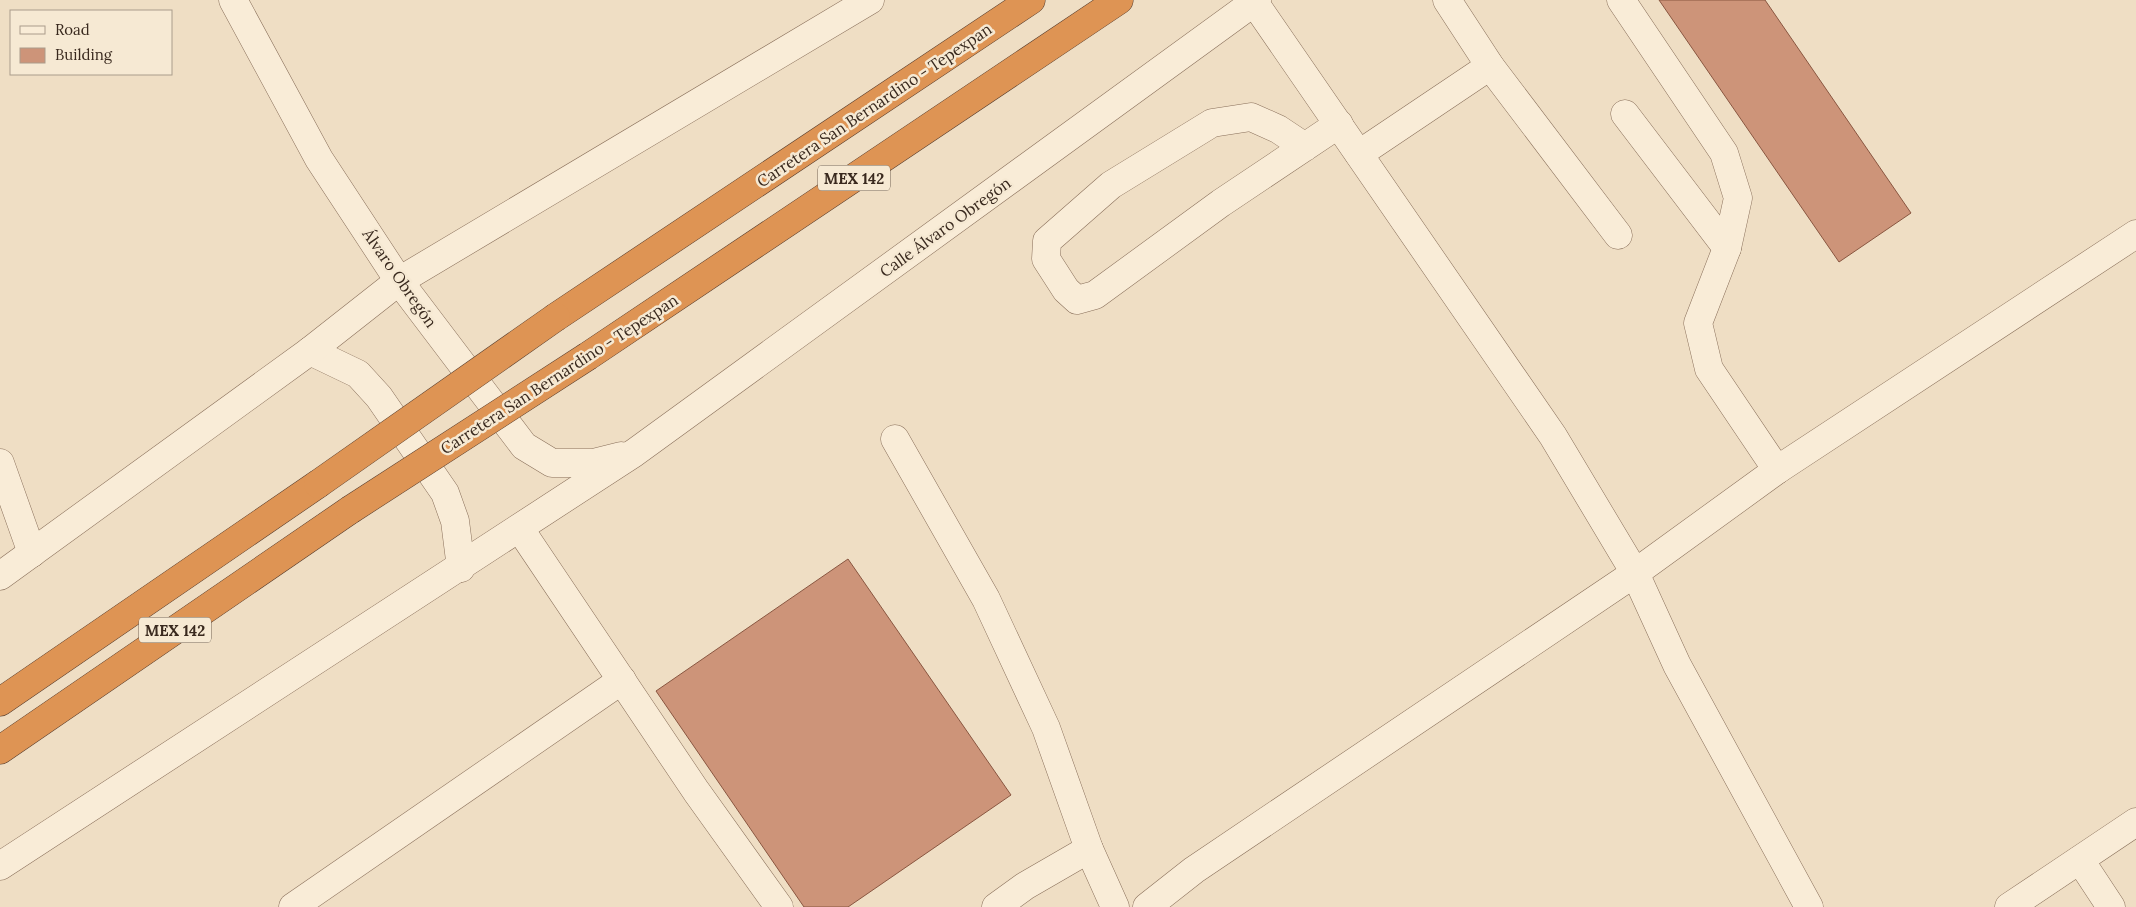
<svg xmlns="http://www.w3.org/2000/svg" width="2136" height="907" viewBox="0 0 2136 907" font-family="Lora,serif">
<rect width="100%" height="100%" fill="#efdec4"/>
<g fill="#cd9479" stroke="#895640">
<path d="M1659 0H1765L1911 213 1839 262Z"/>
<path d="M848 559 1011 795 848 907H804L656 691Z"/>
</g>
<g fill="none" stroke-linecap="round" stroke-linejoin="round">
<defs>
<g id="minor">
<path d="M233 0 319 159 399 281 524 446 552 463H593L621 456"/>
<path d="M1447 0 1490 66 1618 235"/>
<path d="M1621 0 1724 153 1738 198 1727 248 1698 323 1709 369 1777 470"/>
<path d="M1254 2 1553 436 1635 573 1677 665 1809 907"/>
<path d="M1625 114 1727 248"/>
<path d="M1305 147 1278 129 1251 117 1212 123 1111 185 1047 241 1046 259 1066 290 1077 300 1095 295 1221 203 1339 124"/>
<path d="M1359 154 1490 66"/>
<path d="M310 351 358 374 379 397 445 493 455 521 461 568"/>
<path d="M895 439 986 599 1046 728 1089 849 1115 907"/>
<path d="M0 463 32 553"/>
<path d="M520 529 696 791 779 907"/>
<path d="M0 576 310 351 399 281 870 0"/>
<path d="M2080 860 2111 907"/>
<path d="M0 866 634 453 1257 0"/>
<path d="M293 907 622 680"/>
<path d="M996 907 1025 886 1089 849"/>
<path d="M1147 907 1194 870 1635 573 1777 470 2136 234"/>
<path d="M2009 907 2136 822"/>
</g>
<g id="highway">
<path d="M556 317 1031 0"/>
<path d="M588 356 1119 0"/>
<path d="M0 702 318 484"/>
<path d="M0 750 350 510"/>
</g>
</defs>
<use href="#minor" stroke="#896f5a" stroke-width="29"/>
<use href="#highway" stroke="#573d2e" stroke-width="29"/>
<use href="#minor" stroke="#f9ecd7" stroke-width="28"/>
<use href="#highway" stroke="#de9454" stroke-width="28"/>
<defs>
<g id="highway-bridge">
<path d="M318 484 556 317"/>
<path d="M350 510 588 356"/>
</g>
</defs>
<use href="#highway-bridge" stroke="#573d2e" stroke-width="29" stroke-linecap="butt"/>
<use href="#highway-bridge" stroke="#de9454" stroke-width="28"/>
</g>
<g text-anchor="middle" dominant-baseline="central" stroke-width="5" stroke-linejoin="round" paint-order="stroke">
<g fill="#f6e9d3" stroke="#726354" stroke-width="1">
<rect x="818" y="165.5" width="72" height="25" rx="4"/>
<rect x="139" y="617.5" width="72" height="25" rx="4"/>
</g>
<g font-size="15" font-weight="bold" fill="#39291e">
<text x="854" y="178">MEX 142</text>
<text x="175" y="630">MEX 142</text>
</g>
<g font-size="16" fill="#39291e" stroke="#f6e9d3">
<text transform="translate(874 105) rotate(-34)">Carretera San Bernardino - Tepexpan</text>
<text transform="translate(945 227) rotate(-36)">Calle Álvaro Obregón</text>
<text transform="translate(400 278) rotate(55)">Álvaro Obregón</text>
<text transform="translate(559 374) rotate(-33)">Carretera San Bernardino - Tepexpan</text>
</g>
</g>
<rect x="10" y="10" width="162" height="65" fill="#f6e9d3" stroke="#aa9c8b"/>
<rect x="20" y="26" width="25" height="8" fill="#f9ecd7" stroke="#aa9c8b"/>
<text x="55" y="35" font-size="15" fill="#39291e">Road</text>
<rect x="20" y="48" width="25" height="15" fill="#cd9479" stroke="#aa9c8b"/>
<text x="55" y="60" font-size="15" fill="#39291e">Building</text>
</svg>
